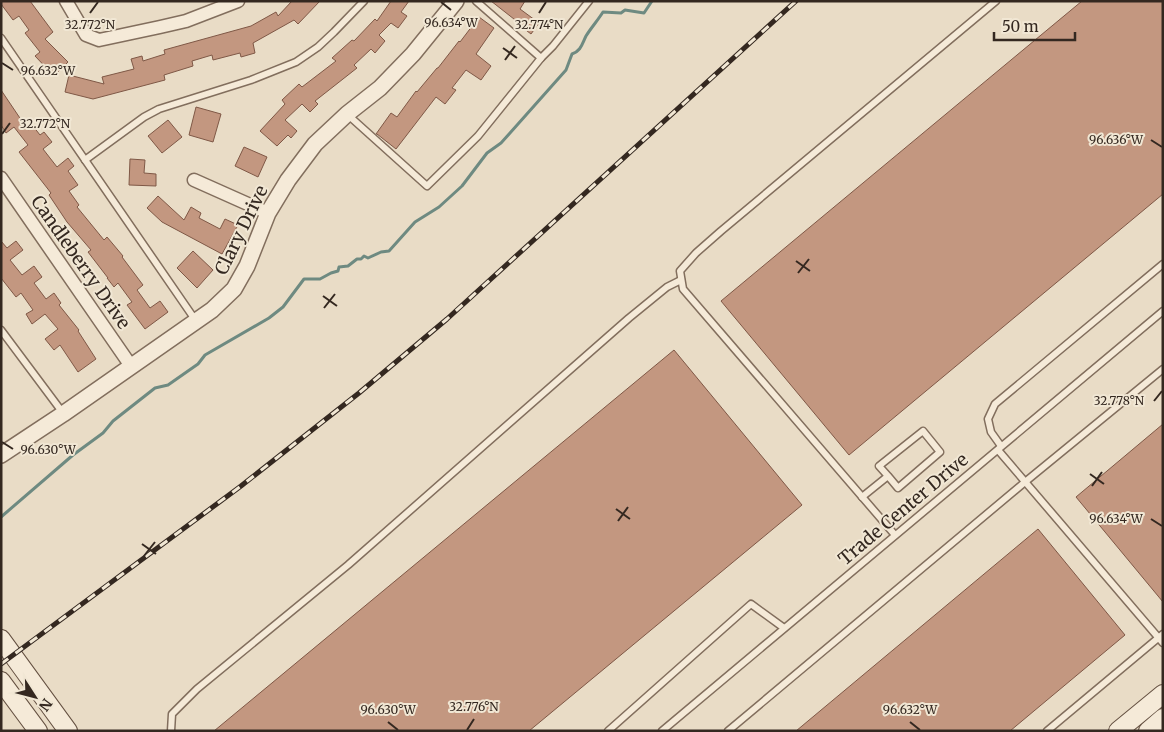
<svg xmlns="http://www.w3.org/2000/svg" width="1164" height="732" viewBox="0 0 1164 732" font-family="Merriweather,serif">
<rect width="100%" height="100%" fill="#e9dcc6"/>
<g fill="none" stroke-linecap="round" stroke-linejoin="round">
<path stroke="#6e8a81" stroke-width="3" d="M1 517 73 455 103 433 113 421 155 388 168 385 198 364 205 355 269 318 283 307 304 279H320L331 273 338 271 339 267 348 266 357 259H361L364 256 368 258 381 252 389 251 415 222 439 207 462 186 487 153 501 143 566 70 572 54C581 51 582 44 586 36 591 28 598 20 603 12L621 13 625 10 644 13 652 1"/>
</g>
<g fill="#c39780" stroke="#7f5846">
<path d="M1 1H30L53 32 45 39 68 62 54 76 35 56 40 52 25 33 29 30 19 16 13 20 1 4Z"/>
<path d="M292 1H320L298 24 294 20 253 43 255 53 241 57 240 53 213 60 212 55 192 61 193 66 164 75 165 80 93 99 65 92 69 75 104 84 102 77 134 69 131 59 142 56 143 61 165 54 164 50 251 26 276 12 278 16Z"/>
<path d="M391 1H409L401 12 407 16 398 28 391 23 379 35 385 41 375 53 371 49 354 65 357 68 315 101 318 104 310 112 302 104 285 120 297 131 291 138 288 135 277 146 260 131 285 104 282 100 299 84 302 87 336 61 332 58 352 40 354 41 375 19 377 21Z"/>
<path d="M491 1H525L520 9 539 23 531 34 518 24 519 23Z"/>
<path d="M1082 1H1163V194L849 455 721 301Z"/>
<path d="M479 17 494 28 476 54 491 66 481 80 466 70 452 88 456 90 445 104 436 97 396 149 377 134H376L391 113 397 117 416 91 417 92 437 68H438L459 41 460 42Z"/>
<path d="M1 90 28 130 33 126 40 135 44 132 52 142 43 149 57 167 68 158 74 166 68 171 78 185 69 191 79 205 77 207 104 240 107 237 123 256 122 257 143 285 137 290 150 308 160 301 168 312 145 329 127 305 132 302 118 283 114 287 107 278H108L88 252 91 250 67 222 49 195 51 193 19 152 28 145 14 127 6 133 1 125Z"/>
<path d="M196 107 221 114 213 142 189 135Z"/>
<path d="M168 120 182 137 162 153 148 136Z"/>
<path d="M244 147 267 157 258 177 235 166Z"/>
<path d="M130 159 145 160 144 173 156 174V186L129 185Z"/>
<path d="M158 196 184 220 191 207 201 213 199 218 220 229 225 219 238 225 222 254 162 222 147 208Z"/>
<path d="M1 241 7 248 16 241 23 250 10 260 22 275 34 266 42 277 34 283 46 299 54 293 61 303 59 305 79 330 78 331 96 359 78 372 60 345 54 350 45 339 58 329 45 314 32 324 26 314 33 310 21 293 16 297 1 278Z"/>
<path d="M193 251 213 270 197 288 177 268Z"/>
<path d="M674 350 802 505 529 731H214Z"/>
<path d="M1163 424V602L1076 497Z"/>
<path d="M1038 529 1125 635 1010 731H796Z"/>
</g>
<g fill="none" stroke-linecap="round" stroke-linejoin="round">
<defs>
<g id="service">
<path d="M476 1 541 58"/>
<path d="M1 38 196 321"/>
<path d="M348 115 427 186 478 136 541 58 553 46 589 1"/>
<path d="M85 160 144 117 159 109 251 80 296 62 318 47 334 32 364 1"/>
<path d="M1 330 63 413"/>
<path d="M1001 446 991 432 988 419 995 404 1163 264"/>
<path d="M998 450 1163 643"/>
<path d="M862 497 888 476 879 466 923 431 940 452 898 488 888 476"/>
<path d="M895 535 683 289 680 271 696 253 721 231 996 1"/>
<path d="M171 731 172 714 197 689 348 565 629 318 667 287 681 280"/>
<path d="M608 731 751 604 784 628"/>
<path d="M662 731 1163 311"/>
<path d="M728 731 1025 482 1163 369"/>
<path d="M1047 731 1163 634"/>
</g>
<g id="minor">
<path d="M66 1 86 35 99 40 160 27 186 21 238 1"/>
<path d="M1 178 131 366"/>
<path d="M194 180 268 213"/>
</g>
<path id="tertiary" d="M1 455 63 414 212 310 234 289 247 266 268 213 288 180 315 144 347 114 380 88 413 54 456 1"/>
<g id="secondary">
<path d="M1 639 68 731"/>
<path d="M1 681 38 731"/>
<path d="M1118 731 1163 694"/>
<path d="M1148 731 1163 718"/>
</g>
</defs>
<use href="#service" stroke="#826e5d" stroke-width="9"/>
<use href="#minor" stroke="#826e5d" stroke-width="15"/>
<use href="#tertiary" stroke="#826e5d" stroke-width="18"/>
<use href="#secondary" stroke="#645041" stroke-width="20"/>
<use href="#service" stroke="#f5ead8" stroke-width="6"/>
<use href="#minor" stroke="#f5ead8" stroke-width="12"/>
<use href="#tertiary" stroke="#f5ead8" stroke-width="15"/>
<use href="#secondary" stroke="#f5ead8" stroke-width="18"/>
<defs>
<path id="rail" d="M1 664 241 486 359 393 447 319 796 1"/>
</defs>
<use href="#rail" stroke="#342820" stroke-width="5"/>
<use href="#rail" stroke="#f1e7d4" stroke-width="3" stroke-dasharray="9" stroke-linecap="butt"/>
</g>
<path fill="none" stroke="#342820" stroke-width="2" d="M441 2 451 10M90 13 98 2M539 13 546 2M503 48 517 58M505 60 515 46M2 63 13 70M2 134 10 123M1151 140 1162 147M796 261 810 271M798 273 809 259M323 296 337 306M324 308 335 294M1154 401 1162 391M2 442 13 449M1090 474 1104 484M1092 486 1102 472M616 509 630 519M1151 519 1162 526M618 521 628 507M142 544 156 554M144 556 155 542M388 722 398 730M910 722 920 730M467 730 474 719"/>
<g text-anchor="middle" dominant-baseline="central" stroke-width="4" stroke-linejoin="round" paint-order="stroke">
<g font-size="18" fill="#342820" stroke="#f1e7d4">
<text transform="translate(241 230) rotate(-64)">Clary Drive</text>
<text transform="translate(81 262) rotate(55)">Candleberry Drive</text>
<text transform="translate(903 509) rotate(-40)">Trade Center Drive</text>
</g>
</g>
<g font-size="12" text-anchor="middle" fill="#342820" stroke="#f1e7d4" stroke-width="4" stroke-linejoin="round" paint-order="stroke">
<text x="451" y="27">96.634°W</text>
<text x="539" y="29">32.774°N</text>
<text x="90" y="29">32.772°N</text>
<text x="48" y="75">96.632°W</text>
<text x="45" y="128">32.772°N</text>
<text x="1116" y="144">96.636°W</text>
<text x="1119" y="405">32.778°N</text>
<text x="48" y="454">96.630°W</text>
<text x="1116" y="523">96.634°W</text>
<text x="474" y="711">32.776°N</text>
<text x="388" y="714">96.630°W</text>
<text x="910" y="714">96.632°W</text>
</g>
<rect width="1164" height="732" fill="none" stroke="#342820" stroke-width="5"/>
<g transform="translate(35 697) rotate(126)" stroke="#f1e7d4" stroke-width="4" paint-order="stroke">
<path d="M0-4L9 19L0 12L-9 19Z" fill="#342820"/>
<text y="-8" font-size="14" font-weight="bold" text-anchor="middle" fill="#342820">N</text>
</g>
<path d="M994 32v8h81v-8" fill="none" stroke="#342820" stroke-width="2.5"/>
<text x="1002" y="32" font-size="15" fill="#342820" stroke="#f1e7d4" stroke-width="4" paint-order="stroke">50 m</text>
</svg>
